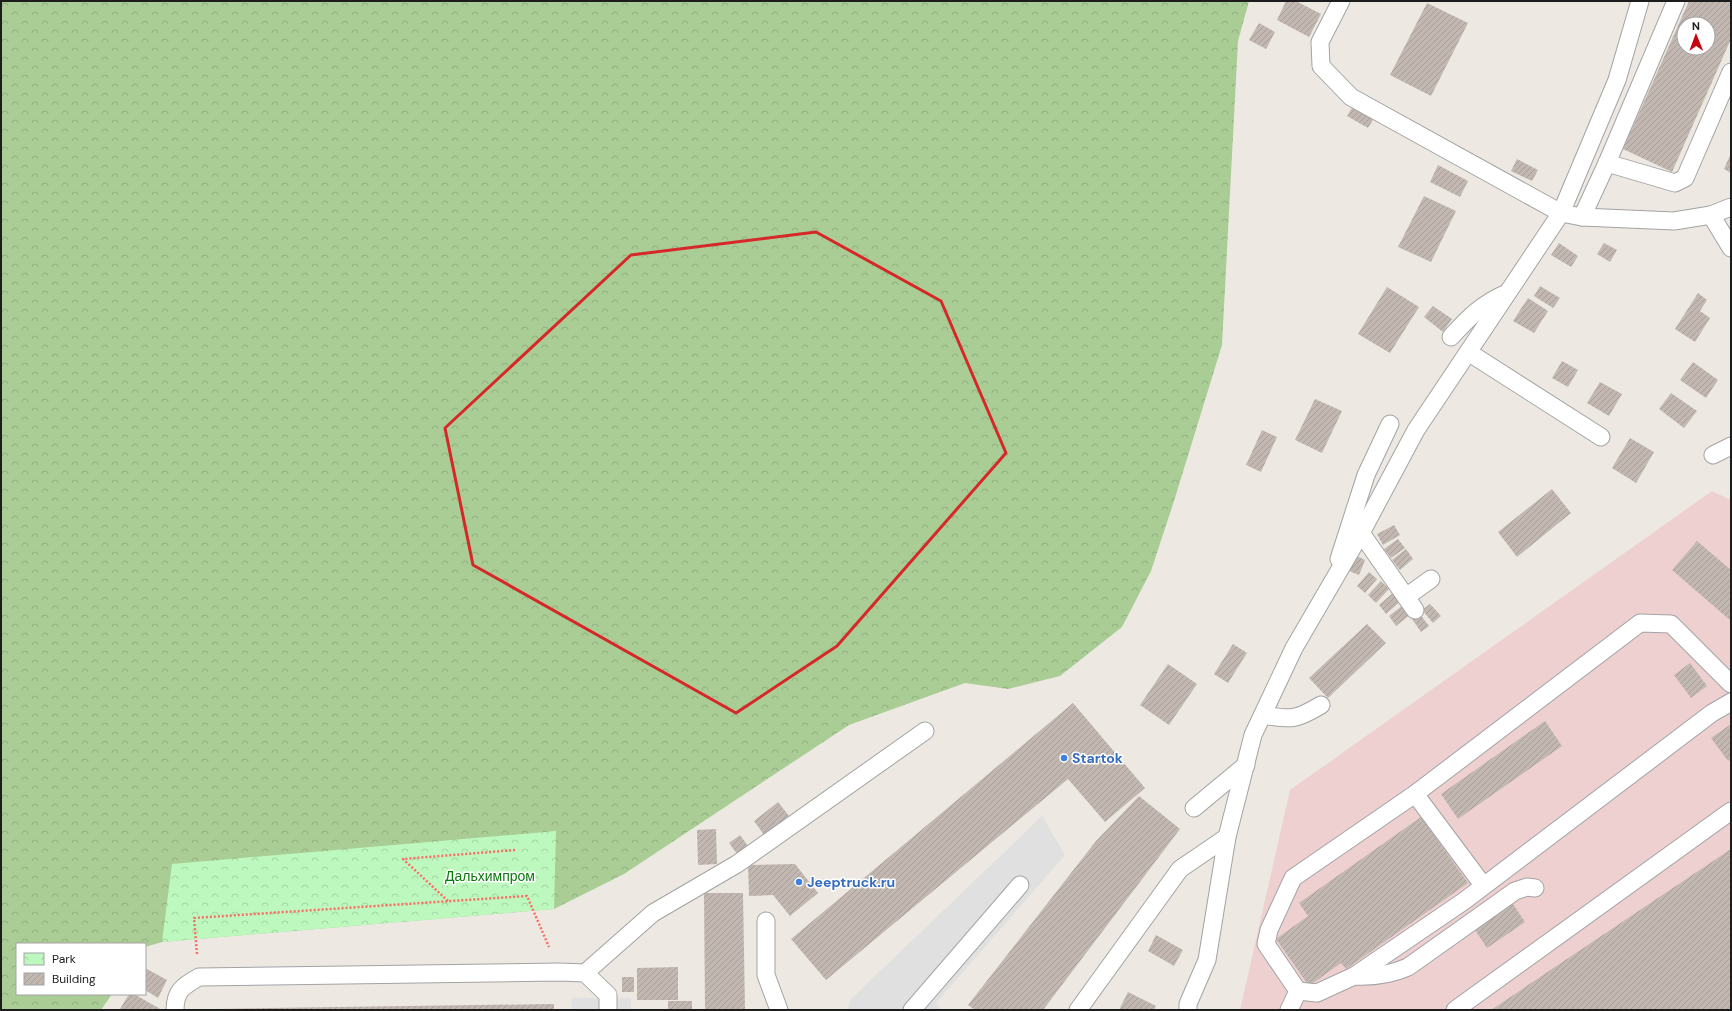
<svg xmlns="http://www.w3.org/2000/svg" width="1732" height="1011" viewBox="0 0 1732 1011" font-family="'DM Sans',sans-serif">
<defs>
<pattern id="forest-crowns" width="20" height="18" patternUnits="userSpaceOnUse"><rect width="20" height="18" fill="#aacd96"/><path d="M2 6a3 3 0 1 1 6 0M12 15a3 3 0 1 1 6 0" fill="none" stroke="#92af81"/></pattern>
<pattern id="park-crowns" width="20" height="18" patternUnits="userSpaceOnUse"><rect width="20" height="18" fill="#bdf9be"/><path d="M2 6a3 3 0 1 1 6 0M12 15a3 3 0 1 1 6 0" fill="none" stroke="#a2d5a3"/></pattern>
<pattern id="building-hatch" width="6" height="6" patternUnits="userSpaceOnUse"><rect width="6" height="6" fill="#c2b8b1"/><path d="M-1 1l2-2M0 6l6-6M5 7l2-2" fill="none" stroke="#a69e98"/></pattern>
</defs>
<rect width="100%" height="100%" fill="#ede9e2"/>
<path fill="#efd0d1" d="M1712 491 1731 500V1010H1240L1290 790Z"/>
<path fill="url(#forest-crowns)" d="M1 1H1249L1238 41 1222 345 1174 501 1151 571 1122 627 1060 676 1008 689 965 683 849 725 624 874 554 909 162 942 145 947V944H17V994H112L101 1010H1Z"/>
<path fill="url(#park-crowns)" d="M556 831 554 909 162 942 172 864Z"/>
<g fill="#e0e0e0">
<path d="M1042 816 1065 855 936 1003 942 1010H847L851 999Z"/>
<path d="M572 998H631V1010H571Z"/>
</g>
<g fill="url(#building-hatch)" fill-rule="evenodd">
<path d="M1286 1H1296L1321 14 1309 37 1277 20Z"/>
<path d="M1689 1H1731V39L1672 172 1623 149ZM1684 24H1708V48H1684Z"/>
<path d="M1427 3 1468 23 1431 96 1390 75Z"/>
<path d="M1259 23 1275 32 1266 49 1249 40Z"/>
<path d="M1355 103 1376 115 1368 128 1347 116Z"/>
<path d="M1731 153V173L1724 169Z"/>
<path d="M1517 159 1538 170 1532 181 1511 171Z"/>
<path d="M1438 165 1468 181 1460 197 1430 182Z"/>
<path d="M1424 196 1456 211 1431 262 1398 247Z"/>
<path d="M1559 243 1578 256 1571 267 1551 255Z"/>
<path d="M1604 243 1617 250 1610 262 1597 254Z"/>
<path d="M1540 286 1560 298 1553 308 1534 296Z"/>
<path d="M1387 287 1419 307 1390 353 1358 334Z"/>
<path d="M1698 293 1707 300 1700 311 1710 318 1695 342 1675 329Z"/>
<path d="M1528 298 1548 311 1534 333 1513 321Z"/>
<path d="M1433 306 1452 319 1443 332 1424 317Z"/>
<path d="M1562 361 1578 370 1568 387 1552 378Z"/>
<path d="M1693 362 1718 380 1706 398 1680 380Z"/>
<path d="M1600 382 1622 394 1609 416 1587 403Z"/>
<path d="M1671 393 1697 411 1684 428 1659 409Z"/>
<path d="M1315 399 1342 411 1322 453 1295 440Z"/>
<path d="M1262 430 1277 437 1261 472 1246 465Z"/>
<path d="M1630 438 1654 452 1636 483 1612 468Z"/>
<path d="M1552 489 1571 513 1517 557 1498 532Z"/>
<path d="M1394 525 1400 535 1383 545 1377 534Z"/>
<path d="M1398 539 1405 548 1391 558 1384 549Z"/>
<path d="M1697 541 1731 570V621L1672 570Z"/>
<path d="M1406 549 1413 559 1400 570 1392 560Z"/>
<path d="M1355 555 1365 560 1359 575 1349 571Z"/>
<path d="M1369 572 1377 579 1365 593 1357 586Z"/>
<path d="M1381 581 1389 589 1376 603 1368 595Z"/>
<path d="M1393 593 1401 601 1386 614 1379 605Z"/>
<path d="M1430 604 1441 616 1433 623 1422 610Z"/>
<path d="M1403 605 1411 614 1396 626 1389 616Z"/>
<path d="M1419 613 1429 626 1421 632 1412 619Z"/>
<path d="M1367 624 1386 643 1328 698 1309 678Z"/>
<path d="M1233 644 1247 653 1228 683 1214 674Z"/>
<path d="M1690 663 1707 686 1691 698 1674 675Z"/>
<path d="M1168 664 1197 684 1169 725 1140 705Z"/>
<path d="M1073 703 1145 788 1105 822 1068 779 826 980 791 939Z"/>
<path d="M1545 721 1562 746 1458 819 1441 794Z"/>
<path d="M1731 724V759L1728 761 1711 738Z"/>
<path d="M1139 796 1180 829 1043 1010H975L968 1005 1096 841Z"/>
<path d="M778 802 789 816 764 835 754 821Z"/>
<path d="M1421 817 1468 883 1346 969 1341 963 1309 986 1276 939 1308 916 1299 903Z"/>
<path d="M716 829 717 864 698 865 697 830Z"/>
<path d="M740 835 748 846 737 854 729 843Z"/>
<path d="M1731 849V1010H1491L1728 851Z"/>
<path d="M795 864 818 893 790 916 773 895 749 896 748 865Z"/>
<path d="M704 893H743L745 1010H705Z"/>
<path d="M1511 901 1525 922 1487 948 1473 927Z"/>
<path d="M1156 935 1183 950 1174 966 1148 951Z"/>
<path d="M678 967V1000H637V968Z"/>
<path d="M145 968 167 980 158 998 145 990Z"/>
<rect x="622" y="977" width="12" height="15"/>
<path d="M1128 992 1156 1006 1154 1010H1119Z"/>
<path d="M129 994H134L162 1010H121L120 1009Z"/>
<rect x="668" y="1001" width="24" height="9"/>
<path d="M554 1004V1010H214V1009L269 1008Z"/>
</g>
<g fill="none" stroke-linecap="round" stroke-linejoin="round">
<defs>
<g id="service">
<path d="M1341 1 1320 42 1321 66 1351 97 1561 213 1582 217 1607 163 1676 1"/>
<path d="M1607 163 1675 183 1685 178 1731 72"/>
<path d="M1711 215 1731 207"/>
<path d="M1582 217 1674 221 1711 215 1731 248"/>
<path d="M1451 337C1468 318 1483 303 1507 293"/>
<path d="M1468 352 1601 437"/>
<path d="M1713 455 1731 446"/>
<path d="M1361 533 1415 610"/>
<path d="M1339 559 1366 475 1390 424"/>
<path d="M1406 597 1431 579"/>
<path d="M1731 684 1671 624 1640 623 1415 794 1293 878 1269 930 1266 944 1298 991 1317 993 1354 976 1464 901 1712 713 1731 702"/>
<path d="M1263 715C1292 720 1296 720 1321 705"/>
<path d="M1415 794 1483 885"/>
<path d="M1194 808 1246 765"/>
<path d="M766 921V975L779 1010"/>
<path d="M585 973 653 913 737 864 925 731"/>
<path d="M1354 976C1374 977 1390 975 1408 967L1515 891 1527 887 1535 888"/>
<path d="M175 1010C175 991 183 986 199 977L559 972 585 973 608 995V1010"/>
<path d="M912 1010 1020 885"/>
<path d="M1078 1010 1180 869 1227 837"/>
<path d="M1188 1010V1004L1207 960 1227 837 1253 735 1294 648 1361 533 1416 430 1561 213 1617 80 1640 1"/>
<path d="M1289 1010 1298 991"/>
<path d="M1455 1010 1731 811"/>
</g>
</defs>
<use href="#service" stroke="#a3a3a3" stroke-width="19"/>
<g stroke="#f96d67" stroke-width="2.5" stroke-dasharray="2 2" stroke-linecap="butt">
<path d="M448 901 403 859 515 850"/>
<path d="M197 954 194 918 527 896 549 947"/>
</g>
<use href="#service" stroke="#fff" stroke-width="17"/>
</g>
<path fill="none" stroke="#d62828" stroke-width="3" stroke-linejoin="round" d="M816 232 941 301 1006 453 837 646 736 713 473 565 445 428 631 255Z"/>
<g fill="#3f7fe0" stroke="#fff" stroke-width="1.5">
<circle cx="1064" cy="758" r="4"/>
<circle cx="799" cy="882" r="4"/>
</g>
<g text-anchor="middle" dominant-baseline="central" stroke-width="3" stroke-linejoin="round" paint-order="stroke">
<g font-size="14" font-weight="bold" fill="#366cbe" stroke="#fff" text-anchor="start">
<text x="1072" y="758">Startok</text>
<text x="807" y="882">Jeeptruck.ru</text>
</g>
<g font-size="14" fill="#0c780e" stroke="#fff">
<text x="490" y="876">Дальхимпром</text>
</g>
</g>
<rect width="1732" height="1011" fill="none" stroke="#1c1c1c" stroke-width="4"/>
<rect x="16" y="943" width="130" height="52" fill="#ffffff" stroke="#a4a4a4"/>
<rect x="24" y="953" width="20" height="12" fill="url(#park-crowns)" stroke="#a4a4a4"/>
<text x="52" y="963" font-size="12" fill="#1c1c1c">Park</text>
<rect x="24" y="973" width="20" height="12" fill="url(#building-hatch)" stroke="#a4a4a4"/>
<text x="52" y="983" font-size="12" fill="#1c1c1c">Building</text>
<g transform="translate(1696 36) rotate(359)"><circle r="19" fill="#ffffff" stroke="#a4a4a4"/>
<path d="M0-3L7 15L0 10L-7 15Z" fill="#c7010e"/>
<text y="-6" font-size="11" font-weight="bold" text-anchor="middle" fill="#1c1c1c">N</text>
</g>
</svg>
